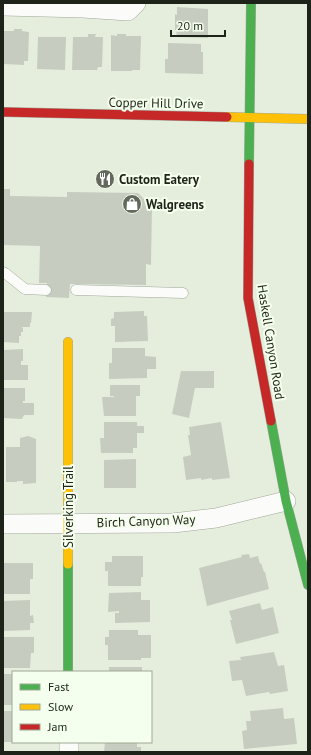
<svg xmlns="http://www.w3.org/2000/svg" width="311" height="755" viewBox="0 0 311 755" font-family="'PT Sans',sans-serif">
<rect width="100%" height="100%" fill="#e5eedd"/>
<g fill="#c6cdc0">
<path d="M177 7 208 9V38L177 37 176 30H175V14L177 15Z"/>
<path d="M14 29H22V31L29 32 28 61H24V65L3 64V31H14Z"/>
<path d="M88 34H96L95 37H103L102 67H98L97 70H72L73 37H88Z"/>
<path d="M117 34H126V36H141L140 70H132V71H111V35L117 36Z"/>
<path d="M38 37H66L65 70 37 69Z"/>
<path d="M168 43 201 44V52H203V74L165 73V59H168Z"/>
<path d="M3 189H10V196L67 197V192L138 193 152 207 151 265 146 264V285L70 284 69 298 46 297 47 283H39L40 246 3 245Z"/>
<path d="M144 311V316H147L148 341 115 342V326H111V319L114 318V312Z"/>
<path d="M3 312H32L31 323H30V327H21L23 328V332H21V336H19V343L3 342Z"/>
<path d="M112 348H145V356L156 357V369H147V378L109 379V363H112Z"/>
<path d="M23 349V361H21V365H28V380H3V350Z"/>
<path d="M181 371H214V388H195L189 418 172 414Z"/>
<path d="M110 385H140V396H136V416H104L102 397H114V396H110Z"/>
<path d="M3 388H25V401H23V403H34V415H24L22 419 3 418Z"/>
<path d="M104 422H137V426H144V433H137V448H133V453H101L100 438H104Z"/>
<path d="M221 422 230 478 212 480V478L201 480V478L186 480 183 457 191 455 188 435H190L189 427Z"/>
<path d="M28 436 36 439V483L23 484V481H17V482H6V447H20V438Z"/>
<path d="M136 459V488H104V460Z"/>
<path d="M249 554 250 558 258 556 260 564 261 563 264 572H265L269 589 207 606 199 568 242 557 241 555Z"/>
<path d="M112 556H143V577H141V586H108V571H105V562H112Z"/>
<path d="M3 563H33V579H30V594H3Z"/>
<path d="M141 592V600H150V622L115 623V613H119V611L108 612 109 593Z"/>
<path d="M30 600V616L33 615 34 623H30V630L3 631V601Z"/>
<path d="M260 603 262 610 273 607 279 633 236 644 230 620H232L229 611Z"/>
<path d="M109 630H138V635H151V658H141V660H108V645H105V637H109Z"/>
<path d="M3 637H34V653H31L30 668H3Z"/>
<path d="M274 652 278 666 284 665 288 691 270 694 269 692 246 696 242 680 232 681 229 661 241 660 240 657Z"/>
<rect x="109" y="667" width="33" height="5"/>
<rect x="3" y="674" width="10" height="31"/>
<path d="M283 708 284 719 294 718 297 744 244 749 242 731 247 730 246 721H251L250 711Z"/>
<rect x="3" y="711" width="10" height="31"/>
<path d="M105 742H137V747H141V752H104Z"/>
</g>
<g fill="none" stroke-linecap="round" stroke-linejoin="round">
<defs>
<g id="lane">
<path d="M3 272 5 273 25 289 46 290"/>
<path d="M76 290 183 293"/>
</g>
<g id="street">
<path d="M3 6 83 8 128 11 136 3"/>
<path d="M3 524 173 523 216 518 286 501"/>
<path d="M69 742V752"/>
</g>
<g id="fast">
<path d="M249 164 251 3"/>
<path d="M271 421 286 501 308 585"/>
<path d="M68 564V672"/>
</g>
<g id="slow">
<path d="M227 117 308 119"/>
<path d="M68 342V564"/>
</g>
<g id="jam">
<path d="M3 112 227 117"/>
<path d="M249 164 248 298 271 421"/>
</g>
</defs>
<use href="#lane" stroke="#a0a69a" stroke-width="11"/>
<use href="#street" stroke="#a0a69a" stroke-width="20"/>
<use href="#fast" stroke="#a0a69a" stroke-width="10"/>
<use href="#slow" stroke="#a0a69a" stroke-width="10"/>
<use href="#jam" stroke="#a0a69a" stroke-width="10"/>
<use href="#lane" stroke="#fbfcfa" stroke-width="10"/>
<use href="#street" stroke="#fbfcfa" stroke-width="19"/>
<use href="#fast" stroke="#4caf50" stroke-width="9"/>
<use href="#slow" stroke="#ffc107" stroke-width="9"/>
<use href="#jam" stroke="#c62828" stroke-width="9"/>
</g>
<defs>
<symbol id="restaurant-disc" viewBox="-11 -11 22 22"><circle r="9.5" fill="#636a5d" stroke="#f5ffed"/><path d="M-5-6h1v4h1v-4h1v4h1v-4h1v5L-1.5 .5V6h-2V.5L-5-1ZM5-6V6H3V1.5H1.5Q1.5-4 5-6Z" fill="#fff"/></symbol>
<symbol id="shop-disc" viewBox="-11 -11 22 22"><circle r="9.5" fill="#636a5d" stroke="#f5ffed"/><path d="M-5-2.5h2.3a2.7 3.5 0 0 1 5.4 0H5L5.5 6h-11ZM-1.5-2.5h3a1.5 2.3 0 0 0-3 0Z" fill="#fff"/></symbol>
</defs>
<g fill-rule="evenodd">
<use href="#restaurant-disc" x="94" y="168" width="22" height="22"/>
<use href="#shop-disc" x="121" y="193" width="22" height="22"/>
</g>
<g text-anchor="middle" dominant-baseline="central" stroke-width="4" stroke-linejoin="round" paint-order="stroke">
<g font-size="13" fill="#1d2318" stroke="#f5ffed">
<text transform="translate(156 103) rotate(1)">Copper Hill Drive</text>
<text transform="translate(271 342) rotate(81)">Haskell Canyon Road</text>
<text transform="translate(68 507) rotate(-90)">Silverking Trail</text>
<text transform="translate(146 521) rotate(-2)">Birch Canyon Way</text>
</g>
<g font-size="13" font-weight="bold" fill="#1d2318" stroke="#f5ffed" text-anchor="start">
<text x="119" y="179">Custom Eatery</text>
<text x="146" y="204">Walgreens</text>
</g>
</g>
<rect width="311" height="755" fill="none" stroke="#1d2318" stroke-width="8"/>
<rect x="12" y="671" width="140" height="72" fill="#f5ffed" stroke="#9fa798"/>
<rect x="20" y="684" width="20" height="6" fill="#4caf50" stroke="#9fa798"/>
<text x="48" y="691" font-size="12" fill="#1d2318">Fast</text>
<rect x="20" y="704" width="20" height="6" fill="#ffc107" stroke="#9fa798"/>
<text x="48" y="711" font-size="12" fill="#1d2318">Slow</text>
<rect x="20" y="724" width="20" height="6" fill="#c62828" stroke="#9fa798"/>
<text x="48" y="731" font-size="12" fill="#1d2318">Jam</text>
<path d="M171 30v6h54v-6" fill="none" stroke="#1d2318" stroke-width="2"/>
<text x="177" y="30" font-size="12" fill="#1d2318" stroke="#f5ffed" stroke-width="3" paint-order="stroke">20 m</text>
</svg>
